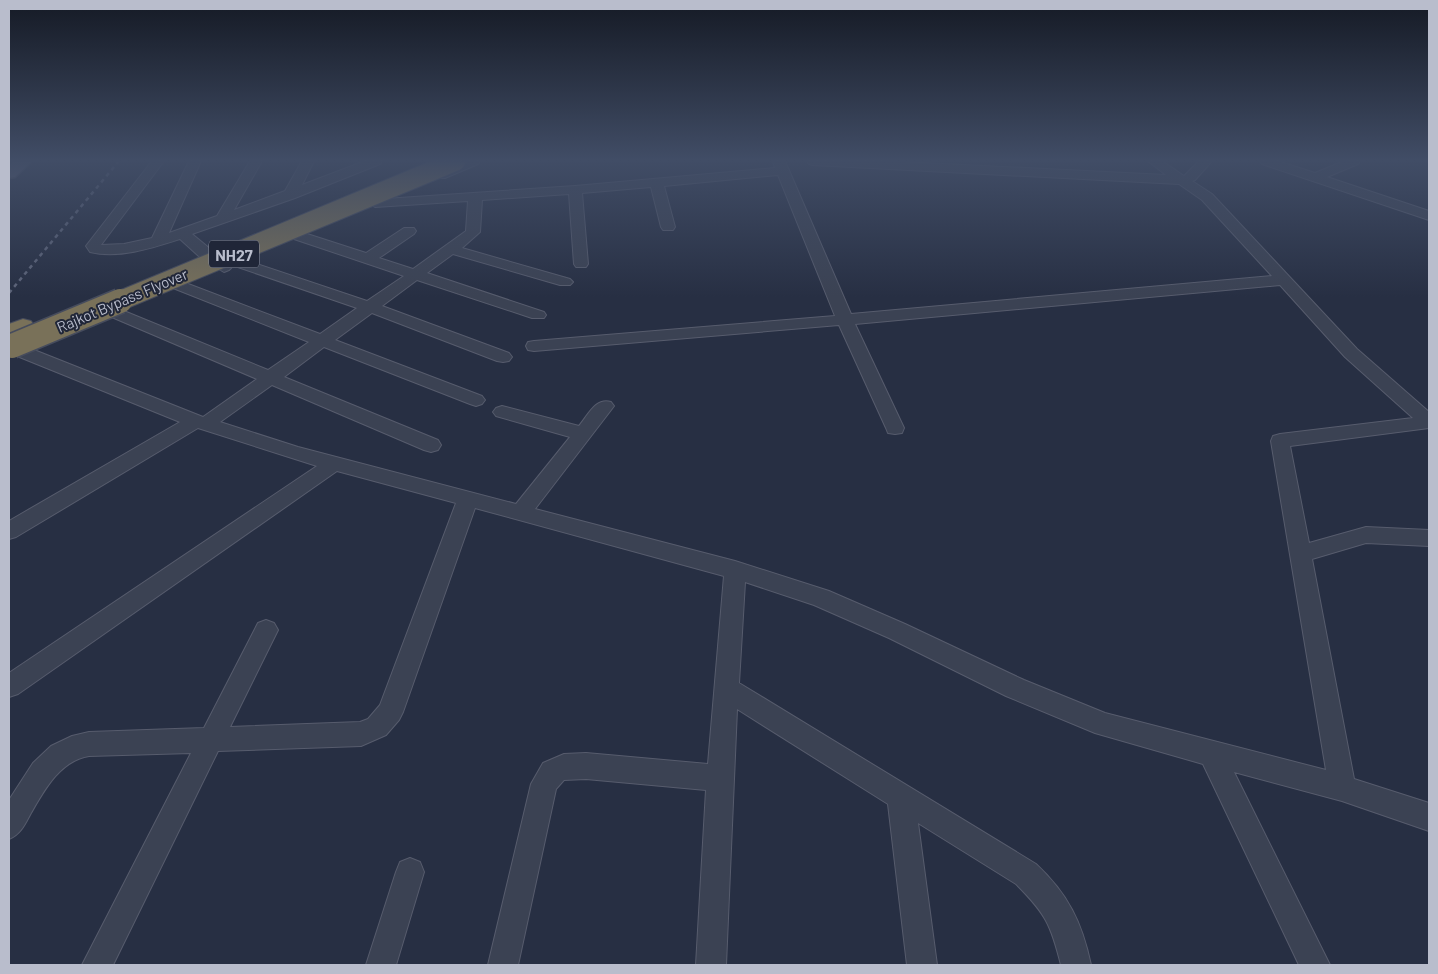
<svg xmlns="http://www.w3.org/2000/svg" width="1438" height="974" viewBox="0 0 1438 974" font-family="Barlow,sans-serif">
<rect width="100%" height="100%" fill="#272f43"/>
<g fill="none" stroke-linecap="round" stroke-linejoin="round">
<defs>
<g id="minor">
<path d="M152 161H164L101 245 124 244 152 238 189 161H201L169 233 217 216 250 161H262L234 210 285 191 302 161H314L302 185 365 161H382L380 164 295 198 192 234 232 267 229 270 224 272 202 259 180 239C152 248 119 259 90 252L86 246Z"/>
<path d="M464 161H480L478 164 445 178H435L434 175 435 172Z"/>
<path d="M773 161H785L851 314 1272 276 1202 200 1179 184 813 165 809 164 807 161H882L1166 175 1148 161H1162L1184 176 1199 161H1212L1195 180 1192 181 1212 194 1357 349 1429 412V428L1290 446 1309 543 1366 527 1429 530V546L1366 543 1312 559 1354 779 1429 803V831L1342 801 1234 772 1330 965H1299L1203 764 1095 733 1006 696 889 638 814 605 745 582 739 683 1036 864C1068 894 1082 922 1091 965H1061C1051 925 1046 914 1016 884L918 823 937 965H907L888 804 737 709 726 965H696L706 790 586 779 564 780 556 789 518 965H488L531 784 543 763 564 754 586 753 708 764 724 576 475 508 403 712 399 720 386 735 361 746 218 751 113 965H82L191 753 89 756C60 761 45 789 31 813 25 824 21 834 9 839V800L33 763 51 746 72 736 89 732 204 728 258 623 266 620 274 623 278 630 230 727 360 722 368 719 380 705 456 503 337 471 18 694 9 697V673L317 466 198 428 16 537 9 539V521L180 422 17 356 15 352 17 348 23 347 29 348 203 417 257 379 107 315 105 312 107 309H119L268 370 309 342 173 288 170 285 173 282H183L320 334 357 308 232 265 230 262 232 259H242L367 301 404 276 291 238 289 235 291 232H301L366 253 404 228H414L416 231 414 234 379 258 413 269 466 231 468 201 375 207 368 203 370 200 575 186 775 168ZM778 175 835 316 534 341 528 342 526 346 528 350 534 351 839 325 886 428 888 433 895 434 902 433 904 428 855 324 1280 285 1345 357 1413 418 1280 434 1273 436 1271 441 1326 770 1105 713 1024 680 905 624 829 591 735 561 535 509 611 410 614 406 611 402C596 397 588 415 579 426L502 406 496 408 493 412 496 416 570 437 516 504 298 447 220 422 272 385 424 450 431 452 438 450 441 445 438 440 284 377 324 347 470 404 476 406 482 404 485 400 482 396 335 340 372 313 497 361 503 362 509 361 512 357 509 353 382 306 417 280 532 318H544L546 315 544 312 427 273 453 254 560 285H570L573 282 570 279 462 248 480 232 482 200 569 194 574 264 576 267H586L588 264 582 193 651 187 661 227 663 230H673L675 227 664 186Z"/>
<path d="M1260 161H1278L1315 173 1344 161H1360L1358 164 1327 177 1429 211V220L1262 164Z"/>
<path d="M410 858 420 862 424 872 396 965H366L396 872 400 862Z"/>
</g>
<path id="major" d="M14 161H32L15 177 9 178V165Z"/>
<path id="highway" d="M23 319 31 321 34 326 31 331 9 339V324Z"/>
</defs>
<use href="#minor" stroke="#575c6d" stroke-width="2"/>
<use href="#major" stroke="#454a5c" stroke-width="3"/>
<use href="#highway" stroke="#464c5d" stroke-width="2"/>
<use href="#minor" fill="#3b4253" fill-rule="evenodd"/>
<use href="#major" fill="#5a6073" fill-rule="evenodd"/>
<use href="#highway" fill="#797159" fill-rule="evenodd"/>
<path stroke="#5e657a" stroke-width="2.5" stroke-dasharray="4 4" stroke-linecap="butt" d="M9 293 119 161"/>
<defs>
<path id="highway-bridge-far1" d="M117 302 456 161"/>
<path id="highway-bridge" d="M12 346 120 301"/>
</defs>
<use href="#highway-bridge-far1" stroke="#464c5d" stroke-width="21" stroke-linecap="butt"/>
<use href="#highway-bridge" stroke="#464c5d" stroke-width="27" stroke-linecap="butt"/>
<use href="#highway-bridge-far1" stroke="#797159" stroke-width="19"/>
<use href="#highway-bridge" stroke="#797159" stroke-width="24"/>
</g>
<linearGradient id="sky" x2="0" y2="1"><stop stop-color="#151a25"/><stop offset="0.54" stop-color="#414d66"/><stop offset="1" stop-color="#414d66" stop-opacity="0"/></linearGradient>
<rect width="1438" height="297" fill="url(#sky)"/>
<g text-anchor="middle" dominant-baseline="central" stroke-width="4" stroke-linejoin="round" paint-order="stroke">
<g font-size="15" fill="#b9bdcc" stroke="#202638">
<text transform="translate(122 300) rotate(-23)">Rajkot Bypass Flyover</text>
</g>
<rect fill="#202638" stroke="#8b90a0" stroke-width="1" x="209" y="240.5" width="50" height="27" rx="4"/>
<g font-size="16" font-weight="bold" fill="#b9bdcc">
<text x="234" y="254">NH27</text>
</g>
</g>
<rect width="1438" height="974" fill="none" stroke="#b9bdcc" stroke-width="20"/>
</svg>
